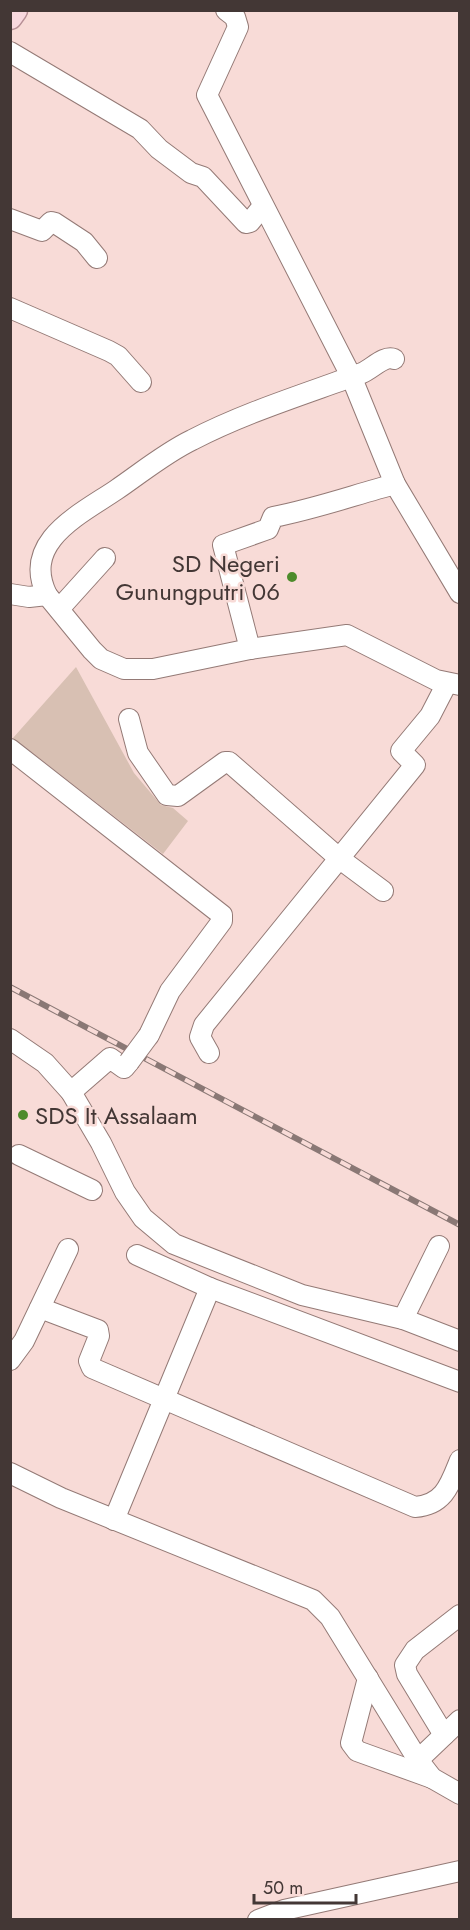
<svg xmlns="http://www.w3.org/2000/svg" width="470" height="1930" viewBox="0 0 470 1930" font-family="Jost,sans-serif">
<rect width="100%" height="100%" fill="#f8dbd7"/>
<path fill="#d8c0b3" d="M76 667 134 773 161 805 173 808 188 821 163 854 13 738Z"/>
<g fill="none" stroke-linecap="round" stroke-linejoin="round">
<defs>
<g id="minor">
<path d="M226 10 235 17 238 27 207 95 351 376 395 484 460 593"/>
<path d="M10 52 140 129 159 149 191 173 203 177 246 223 250 222 263 206"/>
<path d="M10 219 42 231 51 222 55 223 84 242 97 258"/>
<path d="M10 308 109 351 118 356 141 382"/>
<path d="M10 594 29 597 47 595 92 650 101 659 124 669H153L250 649 347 635 436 680 460 685"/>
<path d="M47 595C21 542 79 515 116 490 141 473 165 453 192 440 246 412 305 394 362 373 372 369 384 355 394 359"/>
<path d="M59 609 105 558"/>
<path d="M250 649 223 545 268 529 273 517C315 509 354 495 395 484"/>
<path d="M129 719 138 753 167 795 178 796 225 762H229L340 859 383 891"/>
<path d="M10 749 222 915V921L170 991 149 1035"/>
<path d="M10 1039 45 1063 71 1092 101 1143 125 1192 143 1218 174 1244 302 1295 403 1319 460 1341"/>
<path d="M209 1053 200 1037 204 1025 415 765 401 751 430 716 446 685"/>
<path d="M71 1092 110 1058 124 1068 129 1062"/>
<path d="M19 1155 92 1190"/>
<path d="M137 1255 210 1288 460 1382"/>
<path d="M40 1308 98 1330 99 1336 89 1361 92 1368 415 1507C444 1505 450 1485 460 1460"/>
<path d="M403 1319 439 1246"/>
<path d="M10 1360 24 1341 68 1249"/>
<path d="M10 1473 61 1498 313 1600 330 1617 418 1760 432 1778 460 1794"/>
<path d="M114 1520 210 1288"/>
<path d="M368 1678 351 1743 357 1751 432 1778"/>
<path d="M444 1735 407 1674 405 1665 415 1650 460 1615"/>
<path d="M418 1760 460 1720"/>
<path d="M258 1920 284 1910 460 1871"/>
</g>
<path id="major" d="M10 17 15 10"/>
</defs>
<use href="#minor" stroke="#947a76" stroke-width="22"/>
<use href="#major" stroke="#b68f95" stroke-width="27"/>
<use href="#minor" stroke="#fff" stroke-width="20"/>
<use href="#major" stroke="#f8d8de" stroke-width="24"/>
<defs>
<path id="rail" d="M10 987 460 1225"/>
</defs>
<use href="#rail" stroke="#8a7875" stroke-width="6"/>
<use href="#rail" stroke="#f8dbd7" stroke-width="4" stroke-dasharray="11" stroke-linecap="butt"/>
<defs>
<path id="minor-bridge" d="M129 1062 149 1035"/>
</defs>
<use href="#minor-bridge" stroke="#947a76" stroke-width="22" stroke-linecap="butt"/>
<use href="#minor-bridge" stroke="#fff" stroke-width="20"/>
</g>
<g fill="#4d8b2b" stroke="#f8dbd7" stroke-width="2">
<circle cx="292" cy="577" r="6"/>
<circle cx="23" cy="1115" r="6"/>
</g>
<g text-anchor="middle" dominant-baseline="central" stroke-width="5" stroke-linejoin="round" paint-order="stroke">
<g font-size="24" fill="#433735" stroke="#f8dbd7" text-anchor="end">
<text x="280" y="563">SD Negeri<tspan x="280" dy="28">Gunungputri 06</tspan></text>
<text x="35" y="1115" text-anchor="start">SDS It Assalaam</text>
</g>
</g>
<rect width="470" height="1930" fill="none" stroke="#433735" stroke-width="24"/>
<path d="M254 1894v9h102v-9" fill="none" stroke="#433735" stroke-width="3"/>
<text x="263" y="1894" font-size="18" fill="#433735" stroke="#f8dbd7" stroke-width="4.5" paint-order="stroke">50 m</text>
</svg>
